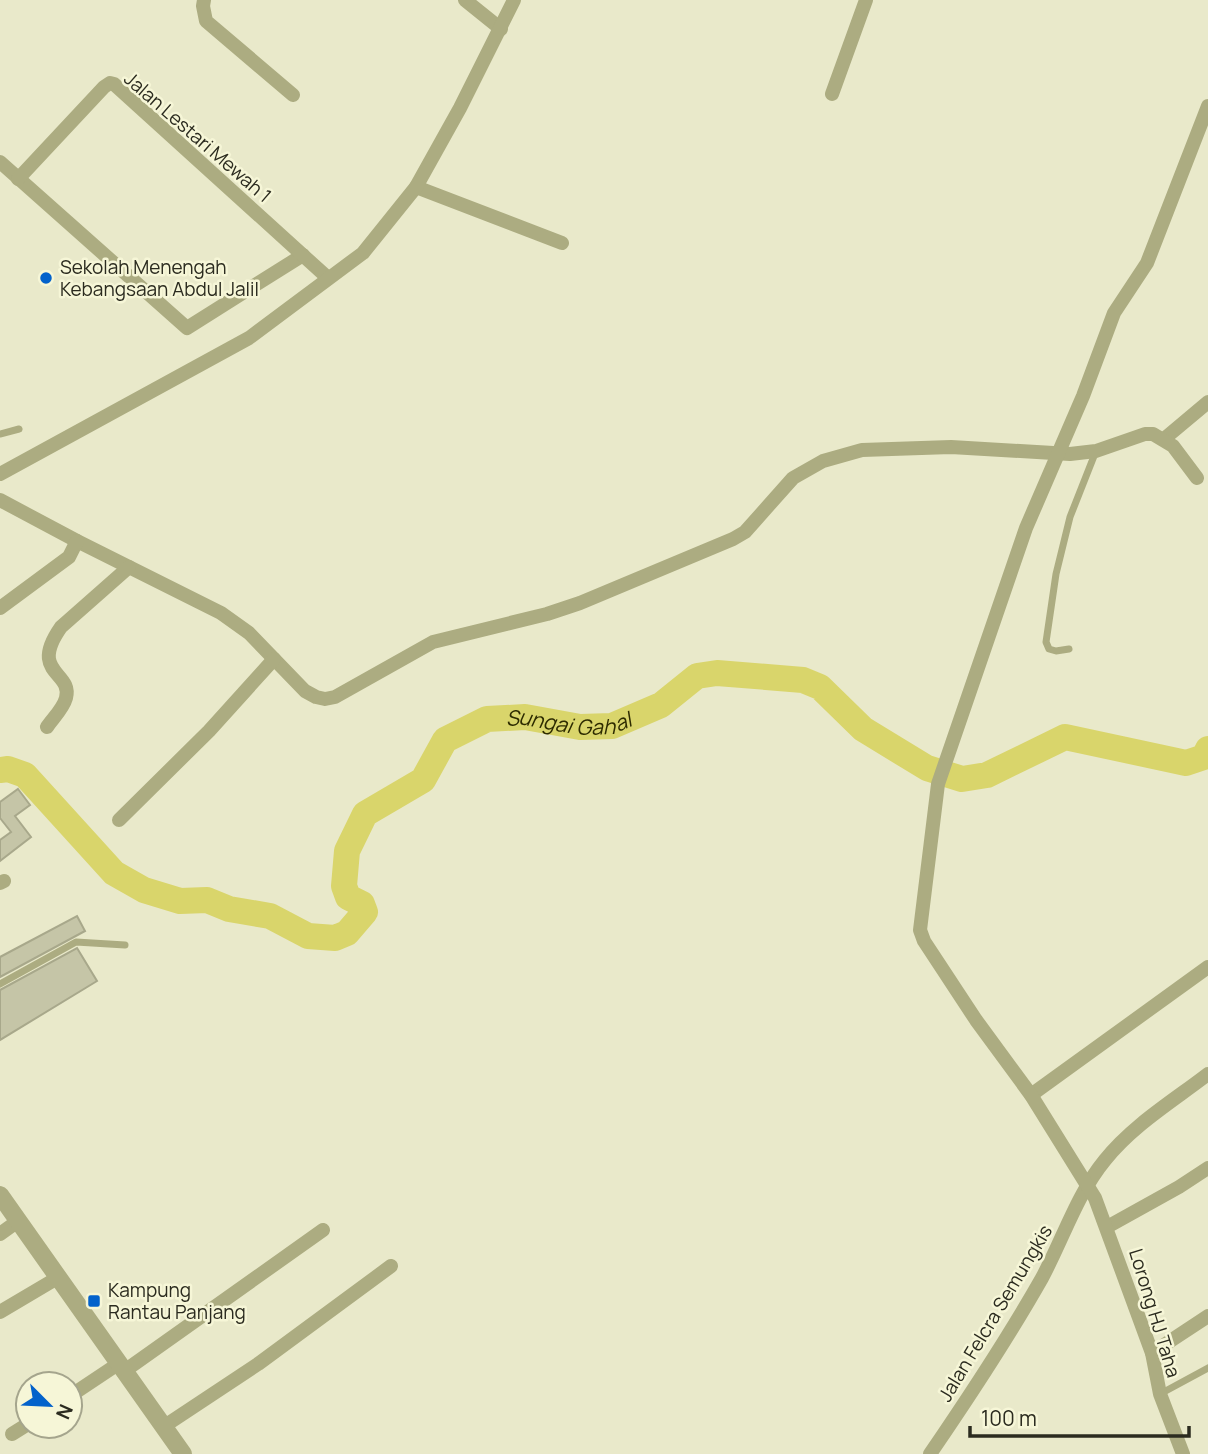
<svg xmlns="http://www.w3.org/2000/svg" width="1208" height="1454" viewBox="0 0 1208 1454" font-family="Manrope,sans-serif">
<rect width="100%" height="100%" fill="#e9e9ca"/>
<g fill="none" stroke-linecap="round" stroke-linejoin="round">
<path stroke="#d9d56b" stroke-width="26" id="s1" d="M0 770 8 769 25 775 114 873 144 890 180 901 207 900 229 909 270 916 308 936 335 938 347 933 365 912 362 904 348 897 344 886 347 851 365 814 423 780 445 740 487 719 525 717 580 727 612 726 661 705 697 676 717 673 803 680 820 687 863 729 927 768 962 779 987 775 1065 737 1186 763 1204 757 1208 749"/>
</g>
<g fill="#c5c5a7" stroke="#a8a88b" stroke-width="2">
<path d="M18 789 30 805 15 816 31 837 0 861V840L11 832 0 818V802Z"/>
<path d="M77 916 85 931 0 977V957Z"/>
<path d="M77 948 97 981 0 1040V990Z"/>
</g>
<g fill="none" stroke-linecap="round" stroke-linejoin="round">
<g stroke="#acac81" stroke-width="7">
<path d="M0 434 19 429"/>
<path d="M1069 649 1056 651 1049 649 1046 642 1056 574 1070 517 1096 451"/>
<path d="M0 984 76 942 125 945"/>
<path d="M1160 1394 1208 1368"/>
</g>
<g stroke="#acac81" stroke-width="14">
<path d="M204 0 203 6 206 21 293 95"/>
<path d="M465 0 501 29"/>
<path d="M832 94 866 0"/>
<path d="M0 162 187 328 303 255"/>
<path d="M18 179 104 87 110 83 114 84 328 278"/>
<path d="M416 187 562 243"/>
<path d="M1164 439 1208 402"/>
<path d="M0 474 249 338 363 253 416 187 460 108 514 0"/>
<path d="M0 500 77 541 221 613 249 633 305 691 316 697 325 699 335 697 433 642 547 614 580 603 733 539 745 532 793 478 823 461 862 450 951 447 1070 454 1096 451 1145 434H1153L1173 446 1197 478"/>
<path d="M0 608 69 557 77 541"/>
<path d="M47 727C53 718 63 709 66 698 73 671 28 674 61 627L129 567"/>
<path d="M119 820 209 731 274 659"/>
<path d="M0 883 4 881"/>
<path d="M1031 1095 1208 967"/>
<path d="M1107 1227 1179 1187 1208 1168"/>
<path d="M0 1234 18 1221"/>
<path d="M0 1312 59 1277"/>
<path d="M1152 1353 1208 1316"/>
<path d="M123 1372 323 1230"/>
<path d="M70 1396 118 1364"/>
<path d="M163 1427 258 1364 391 1266"/>
<path d="M12 1434 28 1424"/>
<path d="M930 1454C969 1397 1008 1338 1042 1278 1063 1239 1077 1194 1105 1160 1133 1125 1173 1101 1208 1074"/>
<path d="M1183 1454 1160 1394 1152 1353 1095 1198 1031 1095 976 1020 924 941 920 930 938 784 1026 528 1083 396 1114 313 1147 263 1208 106"/>
</g>
<path stroke="#acac81" stroke-width="18" d="M0 1195 183 1454"/>
</g>
<g fill="#0362cb" stroke="#f6f6d7" stroke-width="2.5">
<circle cx="46" cy="278" r="7"/>
<rect x="87" y="1294" width="14" height="14" rx="3.5"/>
</g>
<g text-anchor="middle" dominant-baseline="central" stroke-width="5" stroke-linejoin="round" paint-order="stroke">
<g font-size="19" fill="#2b2b1f" stroke="#f6f6d7">
<text transform="translate(198 137) rotate(41)">Jalan Lestari Mewah 1</text>
<text transform="translate(995 1313) rotate(-59)">Jalan Felcra Semungkis</text>
<text transform="translate(1155 1313) rotate(73)">Lorong HJ Taha</text>
</g>
<g font-size="19" fill="#2b2b1f" stroke="#f6f6d7" text-anchor="start">
<text x="60" y="267">Sekolah Menengah<tspan x="60" dy="22">Kebangsaan Abdul Jalil</tspan></text>
<text x="108" y="1290">Kampung<tspan x="108" dy="22">Rantau Panjang</tspan></text>
</g>
<g font-size="21" font-style="italic" fill="#2d2b00" stroke="#f6f6d7">
<text stroke="none"><textPath href="#s1" startOffset="788">Sungai Gahal</textPath></text>
</g>
</g>
<g transform="translate(49 1405) rotate(114)"><circle r="33" fill="#f6f6d7" stroke="#a5a58d" stroke-width="2"/>
<path d="M0-5L12 26L0 18L-12 26Z" fill="#0362cb"/>
<text y="-10" font-size="19" font-weight="bold" text-anchor="middle" fill="#2b2b1f">N</text>
</g>
<path d="M970 1426v10h219v-10" fill="none" stroke="#2b2b1f" stroke-width="3.5"/>
<text x="981" y="1426" font-size="21" fill="#2b2b1f" stroke="#f6f6d7" stroke-width="5" paint-order="stroke">100 m</text>
</svg>
